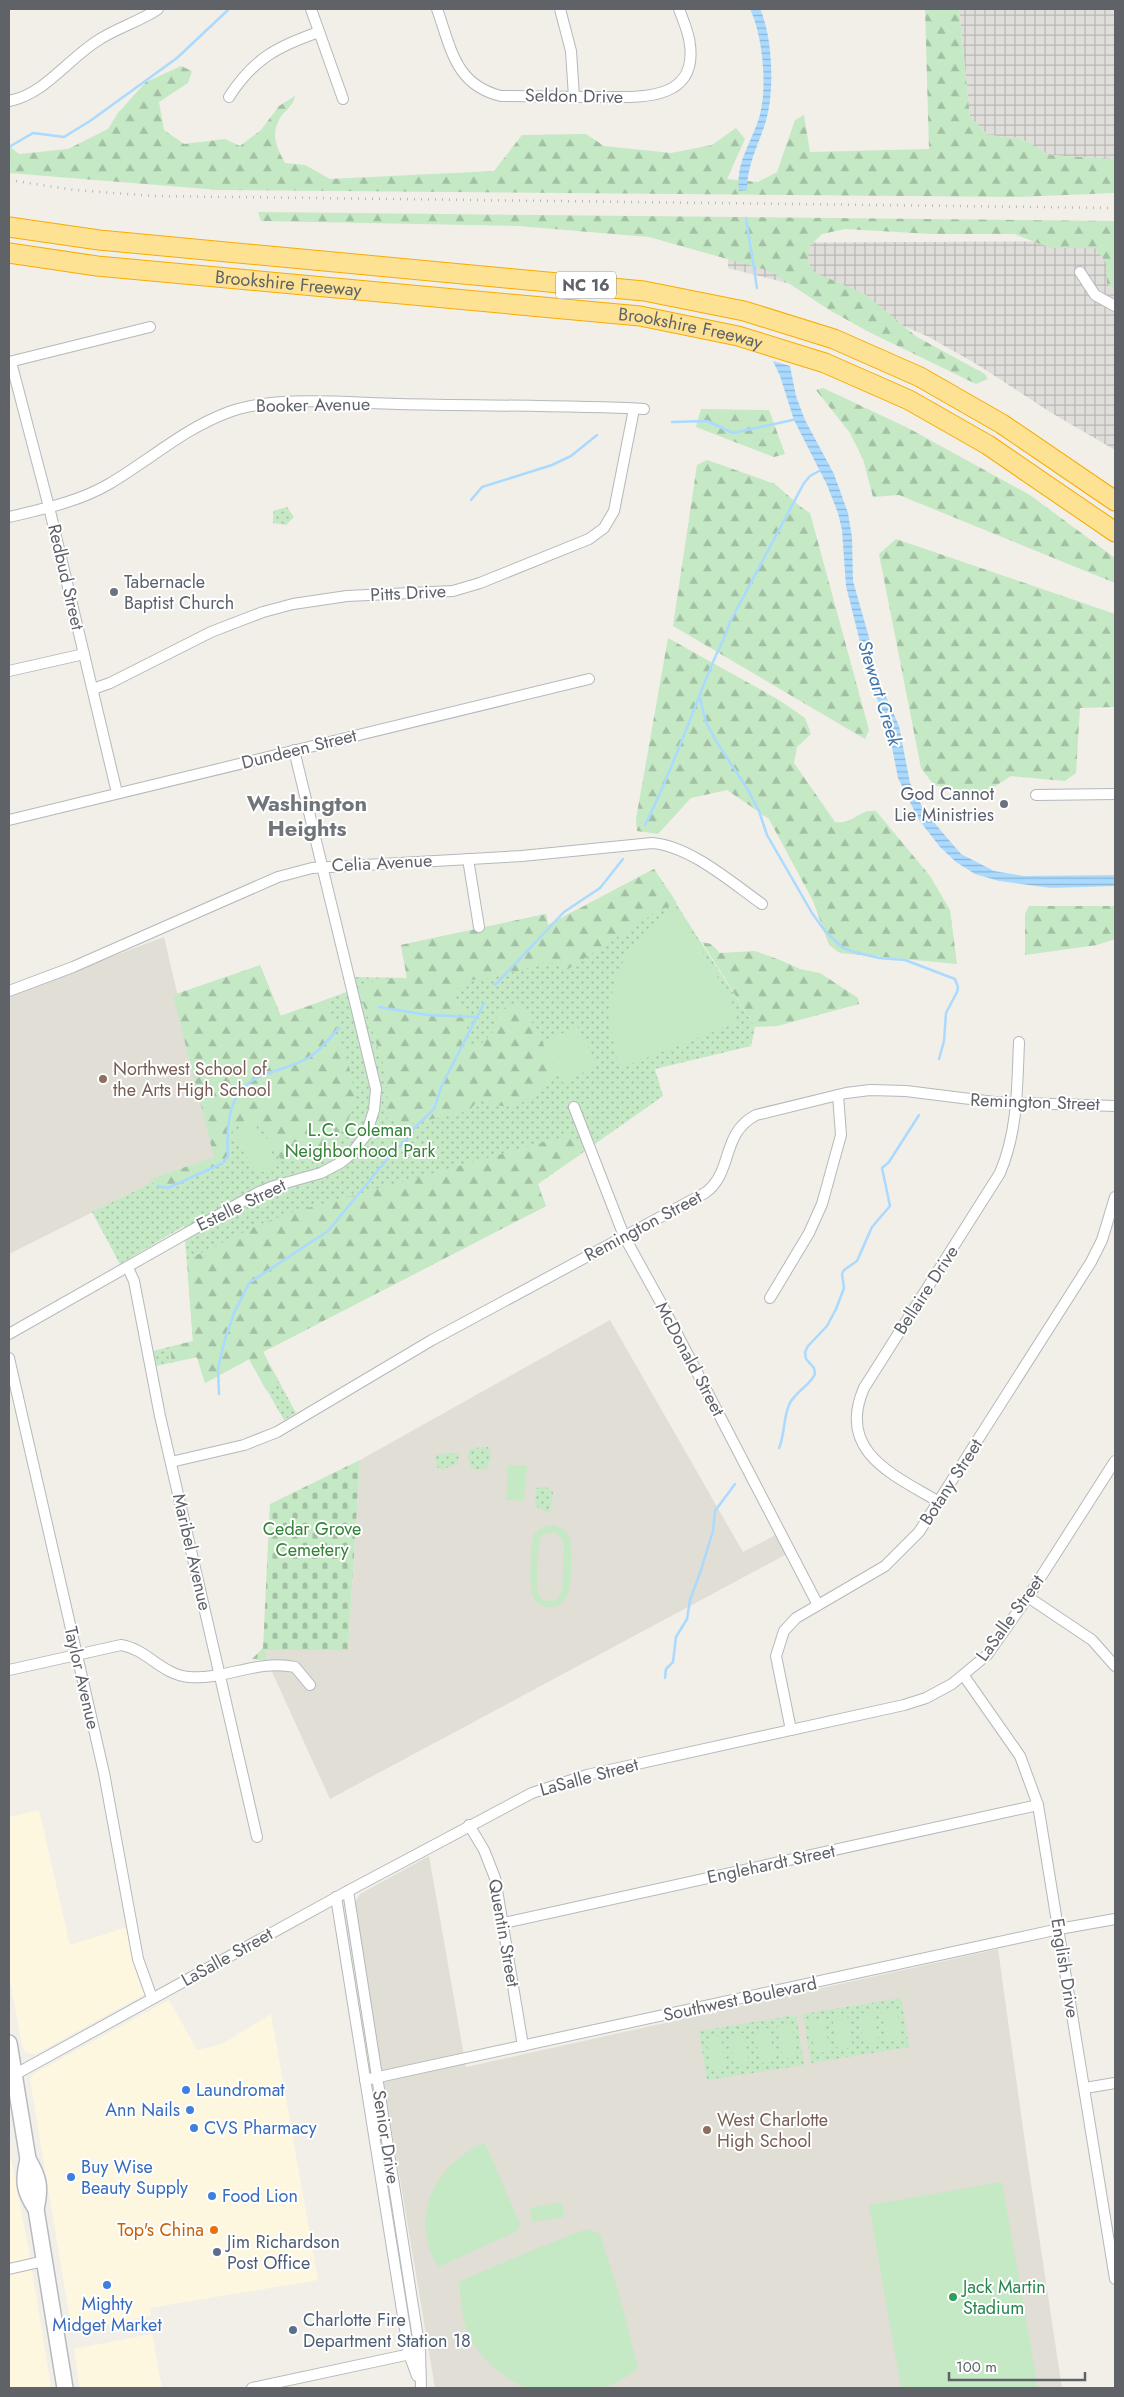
<svg xmlns="http://www.w3.org/2000/svg" width="1124" height="2397" viewBox="0 0 1124 2397" font-family="Jost,sans-serif">
<defs>
<pattern id="industrial-grid" width="8" height="8" patternUnits="userSpaceOnUse" patternTransform="scale(1.25)"><rect width="8" height="8" fill="#e0deda"/><path d="M0 4h8M4 0v8" fill="none" stroke="#b9b8b5"/></pattern>
<pattern id="grass-dots" width="8" height="8" patternUnits="userSpaceOnUse" patternTransform="scale(1.25)"><rect width="8" height="8" fill="#c5e8c5"/><path d="M2 2h.1M6 6h.1" fill="none" stroke="#a3c0a4" stroke-width="1.8" stroke-linecap="round"/></pattern>
<pattern id="forest-firs" width="22" height="20" patternUnits="userSpaceOnUse" patternTransform="scale(1.25)"><rect width="22" height="20" fill="#c5e8c5"/><path d="M5 1l3.5 6h-7zM16 11l3.5 6h-7z" fill="#a3c0a4"/></pattern>
<pattern id="cemetery-stones" width="16" height="16" patternUnits="userSpaceOnUse" patternTransform="scale(1.25)"><rect width="16" height="16" fill="#c5e8c5"/><path d="M2 7V4a2 2 0 0 1 4 0v3zM10 15v-3a2 2 0 0 1 4 0v3z" fill="#a3c0a4"/></pattern>
<pattern id="water-rules" width="6" height="5" patternUnits="userSpaceOnUse" patternTransform="scale(1.25)"><rect width="6" height="5" fill="#aadaff"/><path d="M0 2.5h6" fill="none" stroke="#8eb4d2"/></pattern>
</defs>
<rect width="100%" height="100%" fill="#f1efe8"/>
<g fill="#fef7e0">
<path d="M39 1810 70 1945 128 1927 145 1994 36 2054H30L25 2051 22 2046 9 1975V1817Z"/>
<path d="M169 2000 197 2050 222 2044 271 2014 318 2280 150 2308 151 2316 72 2331 30 2079 35 2073Z"/>
<path d="M9 2149 29 2251 51 2388H9Z"/>
<path d="M152 2334 162 2388H80L74 2349Z"/>
</g>
<g fill="url(#industrial-grid)">
<path d="M959 9H1115V159L1048 155 1033 144 1018 138 988 135 970 117Z"/>
<path d="M1115 241V450L1050 412 978 365 929 337 866 310 806 288 728 268V243Z"/>
</g>
<g fill="#e1ded6">
<path d="M164 937 217 1162 151 1183 9 1254V995Z"/>
<path d="M610 1320 743 1552 777 1534 787 1554 330 1799 267 1661 265 1650H348L360 1460Z"/>
<path d="M429 1856 466 2067 998 1949 1027 2157 1062 2388H435L354 1904 360 1894Z"/>
</g>
<g fill="url(#grass-dots)">
<path d="M287 507 294 517 286 525 273 523V511Z"/>
<path d="M654 869 755 1027 751 1046 655 1069 663 1096 538 1184 546 1206 263 1352 296 1413 284 1420 249 1359 205 1383 197 1357 156 1366 153 1351 193 1341 184 1226 120 1264 92 1212 151 1183 217 1162 260 965 281 1016 352 990 349 977 407 978 401 945 546 914 548 925Z"/>
<path d="M488 1447 491 1456 486 1470 472 1469C465 1449 466 1448 488 1447Z"/>
<path d="M456 1453 459 1454 458 1463 442 1470 437 1467 435 1455Z"/>
<path d="M546 1487 553 1492C553 1499 550 1503 551 1511L547 1512 535 1506 536 1488Z"/>
<path d="M901 1998 909 2047 811 2063 803 2014Z"/>
<path d="M796 2015 804 2065 707 2080 699 2031Z"/>
</g>
<g fill="url(#forest-firs)">
<path d="M925 9H959L970 117 988 135 1018 138 1033 144 1048 155 1115 159V193L1018 197 219 190 9 173V146L19 154 68 149 108 129 118 113 146 82 181 66 192 71 188 83 159 102 164 130 184 144 225 139 240 146 261 130 279 106 295 96C293 108 282 111 278 122 271 137 278 150 285 163L305 165 330 179 494 171 522 135 586 134 604 146 671 153 712 145 736 128 745 139 727 179 758 182 777 172 795 120 804 115 810 152 929 149Z"/>
<path d="M258 212 1115 221V289L1107 284 1106 263 1095 248H1051L1014 234H931L845 229 822 234 809 247 808 262 816 273 865 294 917 337 985 374 988 379 976 384 869 332 831 311 770 271 649 237 518 226 261 221Z"/>
<path d="M823 388 908 428 1030 495 1115 558V583L899 495 873 497 863 459 850 433 816 390Z"/>
<path d="M701 409 769 410 785 454 774 457 696 427Z"/>
<path d="M707 460 775 484 801 507 810 513 869 730 865 739 673 626 697 465Z"/>
<path d="M896 539 1115 614V707L1080 708 1076 773 1065 781 1011 776 981 795 934 785 921 768 879 554Z"/>
<path d="M668 638 779 700 805 718 811 734 797 747 794 763 835 822C855 825 857 809 876 811L930 876 950 910 957 964 840 953 829 945 813 901 769 819 727 790 691 798 658 834 637 831 636 819Z"/>
<path d="M654 869 677 903 658 911 568 969 549 962 492 978 469 980 454 991 456 1002 470 1010 467 1026 469 1046 480 1045 492 1033 497 1016 508 1004 520 1005 528 1014 557 1071C548 1081 527 1103 514 1106 502 1108 489 1103 479 1099L469 1111 404 1125 386 1117 388 1092 384 1067 359 990C372 978 390 978 407 978L401 945 546 914 548 925Z"/>
<path d="M1029 906H1115V939L1097 945 1025 955V914Z"/>
<path d="M702 942 711 944 720 953 755 951 780 960 800 969 820 973 858 998 859 1004 777 1026 755 1027Z"/>
<path d="M260 965 280 1016 326 1000C335 1027 355 1072 354 1099 353 1118 339 1137 324 1146 311 1155 297 1162 282 1161L254 1117 228 1132V1156L223 1163 168 1188 158 1186 148 1180 214 1157 173 995Z"/>
<path d="M574 1134 581 1154 537 1184 546 1206 263 1352 279 1382 266 1390 249 1359 205 1383 197 1357 172 1362 170 1347 193 1341 187 1260 258 1225 290 1213Z"/>
</g>
<path fill="url(#cemetery-stones)" d="M360 1460 348 1650H265L267 1661 252 1659 263 1648 270 1504Z"/>
<g fill="#c5e8c5" fill-rule="evenodd">
<path d="M678 908 738 1013 734 1024 620 1068C597 1000 615 944 678 908Z"/>
<path d="M577 1026 598 1065 563 1083 543 1043Z"/>
<path d="M253 1121 278 1163 257 1175 232 1133Z"/>
<path d="M508 1465 527 1466 524 1501 506 1500Z"/>
<path d="M554 1525C563 1528 570 1534 571 1544 570 1562 577 1611 548 1607 541 1606 535 1603 533 1597 529 1589 530 1543 534 1535 538 1528 546 1525 554 1525ZM555 1532 561 1537 564 1544 562 1591 557 1599C550 1602 543 1602 539 1595 535 1587 537 1542 542 1535Z"/>
<path d="M896 2007 902 2040 887 2042 881 2010Z"/>
<path d="M874 2011 879 2043 864 2046 859 2014Z"/>
<path d="M847 2015 853 2047 838 2050 832 2018Z"/>
<path d="M824 2019 830 2051 815 2054 809 2021Z"/>
<path d="M792 2025 797 2057 783 2059 777 2027Z"/>
<path d="M769 2028 775 2061 760 2063 755 2031Z"/>
<path d="M744 2033 749 2065 734 2067 729 2035Z"/>
<path d="M721 2036 726 2068 712 2071 706 2039Z"/>
<path d="M485 2143 520 2224 517 2231 438 2267C408 2217 435 2163 485 2143Z"/>
<path d="M1002 2182 1038 2388H901L869 2205Z"/>
<path d="M562 2202 564 2217 532 2222 530 2208Z"/>
<path d="M587 2229 600 2234 618 2290 638 2368C610 2391 602 2388 567 2388 555 2388 540 2390 529 2388 503 2381 478 2356 468 2332 461 2316 461 2299 459 2282L535 2249Z"/>
</g>
<g fill="url(#water-rules)">
<path d="M750 9H760C773 37 775 94 765 124 758 146 747 165 747 190L739 191C736 161 750 146 759 118 768 89 763 36 750 9Z"/>
<path d="M773 361 790 366 796 396 805 420 834 474 848 513 852 537 853 581 870 641 872 660 877 676 899 726 910 783 925 812 961 854 994 871 1024 876 1115 875V886L1051 888 999 881 975 874 956 862 940 847 919 820 898 778 888 727 869 678 846 586 842 530 838 513 827 485 794 420 780 376Z"/>
</g>
<g fill="none" stroke-linecap="round" stroke-linejoin="round">
<g stroke="#aadaff" stroke-width="2.5">
<path d="M9 147 33 133 64 137 90 121 177 58 229 9"/>
<path d="M746 218 757 288"/>
<path d="M672 422 707 421 733 433 797 419"/>
<path d="M471 500 482 487 552 465 571 456 597 435"/>
<path d="M700 698 706 722 716 741 748 790 759 811 767 835 812 913 825 931 843 948 854 952 879 958 905 960 955 979 958 987 957 992 946 1013 944 1041 939 1059"/>
<path d="M645 825C671 774 689 720 711 667 717 651 726 637 730 622L804 483 810 476 821 470"/>
<path d="M495 985 564 912 600 888 623 859"/>
<path d="M379 1007 428 1015 476 1017"/>
<path d="M158 1186 168 1188 223 1163 228 1156C226 1124 228 1090 261 1076 276 1070 294 1066 308 1058 321 1051 329 1038 339 1028"/>
<path d="M219 1394 218 1368 225 1339 234 1313 249 1283 328 1231 394 1151 407 1140 404 1138 434 1109 442 1085 484 1003"/>
<path d="M779 1448C785 1434 783 1419 789 1405 795 1391 809 1387 815 1374L814 1368 806 1359 805 1352 808 1346 827 1326 836 1309 844 1288 842 1274 844 1270 857 1261 872 1227 890 1206 882 1168 889 1162 919 1115"/>
<path d="M665 1678 666 1669 673 1662 676 1637 687 1619 690 1600 701 1570 713 1531 715 1511 735 1484"/>
</g>
<defs>
<g id="street">
<path d="M311 9 343 99"/>
<path d="M437 9C451 48 455 85 501 96 535 96 568 97 601 97 638 97 697 102 690 45 689 33 683 20 679 9"/>
<path d="M560 9 571 51 574 97"/>
<path d="M229 97C253 59 278 46 319 32"/>
<path d="M9 101C45 94 67 60 97 41 116 28 139 22 158 9"/>
<path d="M1080 272 1095 295 1115 306"/>
<path d="M9 362 150 327"/>
<path d="M11 362 49 507 117 793"/>
<path d="M9 517C43 509 78 502 109 484 150 460 183 429 229 412 276 395 347 403 398 404 480 406 562 405 644 409"/>
<path d="M9 671 84 654"/>
<path d="M93 689 110 683 211 632 263 612 293 604 347 596 453 591 480 583 589 539 604 528 614 511 634 409"/>
<path d="M1036 795 1115 794"/>
<path d="M9 820 589 679"/>
<path d="M468 859 479 927"/>
<path d="M9 991 73 967 278 877 312 868 522 856 652 843C690 846 731 882 762 904"/>
<path d="M574 1107 624 1236 661 1303 818 1605"/>
<path d="M128 1268 134 1281 160 1416 257 1837"/>
<path d="M770 1298 809 1233 822 1204 841 1135 838 1095"/>
<path d="M9 1334 259 1192 271 1187 321 1173 340 1163 350 1155 366 1135 374 1110 376 1089 294 750"/>
<path d="M9 1358 104 1773 138 1959 152 1998"/>
<path d="M171 1462 244 1445 277 1432 432 1340 705 1193C734 1172 720 1134 756 1115L846 1093 870 1090 906 1091 994 1102 1115 1106"/>
<path d="M939 1502C894 1475 836 1452 864 1388L1000 1173C1018 1130 1017 1088 1019 1042"/>
<path d="M1028 1597 1092 1640 1115 1666"/>
<path d="M9 1670 121 1645C147 1649 162 1675 189 1677 225 1680 258 1659 295 1667L310 1685"/>
<path d="M964 1676 1020 1756 1038 1805 1115 2279"/>
<path d="M791 1730 776 1656 784 1631 796 1618 885 1566 919 1532 1091 1262 1102 1240 1115 1197"/>
<path d="M469 1825 484 1850 495 1878 523 2046"/>
<path d="M348 1891 420 2351 421 2388"/>
<path d="M336 1897 409 2354 417 2376"/>
<path d="M504 1923 1038 1805"/>
<path d="M14 2075 348 1891 532 1793 587 1775 904 1705 926 1698 952 1684 987 1655 1028 1597 1115 1461"/>
<path d="M365 2080 1059 1929 1115 1919"/>
<path d="M1085 2088 1115 2083"/>
<path d="M9 2269 44 2261"/>
<path d="M252 2388 415 2353"/>
</g>
<g id="secondary">
<path d="M9 2043 28 2159C39 2178 41 2187 36 2209L65 2388"/>
<path d="M28 2159C23 2180 23 2190 36 2209"/>
</g>
<g id="highway">
<path d="M9 227 99 240 644 291 744 311 834 339 920 377 1002 424 1115 501"/>
<path id="s1" d="M9 253 97 266 640 316 738 336 825 363 909 400 988 445 1115 532"/>
</g>
</defs>
<use href="#street" stroke="#b5b8bc" stroke-width="12"/>
<use href="#secondary" stroke="#b6babf" stroke-width="18"/>
<use href="#highway" stroke="#f9ab00" stroke-width="21"/>
<use href="#street" stroke="#fff" stroke-width="10"/>
<use href="#secondary" stroke="#fff" stroke-width="15"/>
<use href="#highway" stroke="#fde293" stroke-width="19"/>
<path stroke="#b6b7b8" stroke-width="2.5" stroke-dasharray="1 6" stroke-linecap="butt" d="M9 180 75 190 153 196 1115 208"/>
</g>
<g fill="#6b7280" stroke="#fff" stroke-width="2">
<circle cx="114" cy="592" r="5"/>
<circle cx="1004" cy="804" r="5"/>
</g>
<g fill="#8d6e63" stroke="#fff" stroke-width="2">
<circle cx="103" cy="1079" r="5"/>
<circle cx="707" cy="2130" r="5"/>
</g>
<g fill="#3f7fe0" stroke="#fff" stroke-width="2">
<circle cx="186" cy="2090" r="5"/>
<circle cx="190" cy="2110" r="5"/>
<circle cx="194" cy="2128" r="5"/>
<circle cx="71" cy="2177" r="5"/>
<circle cx="212" cy="2196" r="5"/>
<circle cx="107" cy="2285" r="5"/>
</g>
<circle fill="#e8710a" stroke="#fff" stroke-width="2" cx="214" cy="2230" r="5"/>
<g fill="#5c6f8a" stroke="#fff" stroke-width="2">
<circle cx="217" cy="2252" r="5"/>
<circle cx="293" cy="2330" r="5"/>
</g>
<circle fill="#2e9e5b" stroke="#fff" stroke-width="2" cx="953" cy="2297" r="5"/>
<g text-anchor="middle" dominant-baseline="central" stroke-width="4" stroke-linejoin="round" paint-order="stroke">
<rect fill="#fff" stroke="#8f9295" stroke-width="1" x="556" y="271.5" width="60" height="27" rx="4"/>
<g font-size="16" font-weight="bold" fill="#5f6368">
<text x="586" y="285">NC 16</text>
</g>
<g font-size="18" fill="#5f6368" stroke="#fff">
<text transform="translate(574 96) rotate(1)">Seldon Drive</text>
<text stroke="none"><textPath href="#s1" startOffset="281">Brookshire Freeway</textPath></text>
<text stroke="none"><textPath href="#s1" startOffset="686">Brookshire Freeway</textPath></text>
<text transform="translate(313 405) rotate(-1)">Booker Avenue</text>
<text transform="translate(66 577) rotate(77)">Redbud Street</text>
<text transform="translate(408 593) rotate(-3)">Pitts Drive</text>
<text transform="translate(299 749) rotate(-14)">Dundeen Street</text>
<text transform="translate(382 863) rotate(-3)">Celia Avenue</text>
<text transform="translate(1035 1102) rotate(2)">Remington Street</text>
<text transform="translate(241 1205) rotate(-26)">Estelle Street</text>
<text transform="translate(643 1226) rotate(-28)">Remington Street</text>
<text transform="translate(926 1290) rotate(-57)">Bellaire Drive</text>
<text transform="translate(690 1359) rotate(62)">McDonald Street</text>
<text transform="translate(951 1482) rotate(-57)">Botany Street</text>
<text transform="translate(192 1552) rotate(77)">Maribel Avenue</text>
<text transform="translate(1010 1618) rotate(-54)">LaSalle Street</text>
<text transform="translate(82 1678) rotate(77)">Taylor Avenue</text>
<text transform="translate(589 1777) rotate(-15)">LaSalle Street</text>
<text transform="translate(771 1864) rotate(-12)">Englehardt Street</text>
<text transform="translate(504 1933) rotate(80)">Quentin Street</text>
<text transform="translate(227 1957) rotate(-29)">LaSalle Street</text>
<text transform="translate(1065 1968) rotate(81)">English Drive</text>
<text transform="translate(740 1999) rotate(-12)">Southwest Boulevard</text>
<text transform="translate(386 2137) rotate(81)">Senior Drive</text>
</g>
<g font-size="18" fill="#5b616d" stroke="#fff" text-anchor="start">
<text x="124" y="582">Tabernacle<tspan x="124" dy="21">Baptist Church</tspan></text>
<text x="994" y="794" text-anchor="end">God Cannot<tspan x="994" dy="21">Lie Ministries</tspan></text>
</g>
<g font-size="18" fill="#785e54" stroke="#fff" text-anchor="start">
<text x="113" y="1069">Northwest School of<tspan x="113" dy="21">the Arts High School</tspan></text>
<text x="717" y="2120">West Charlotte<tspan x="717" dy="21">High School</tspan></text>
</g>
<g font-size="18" fill="#348238" stroke="#fff">
<text x="360" y="1130">L.C. Coleman<tspan x="360" dy="21">Neighborhood Park</tspan></text>
<text x="312" y="1529">Cedar Grove<tspan x="312" dy="21">Cemetery</tspan></text>
</g>
<g font-size="18" fill="#366cbe" stroke="#fff" text-anchor="start">
<text x="196" y="2090">Laundromat</text>
<text x="180" y="2110" text-anchor="end">Ann Nails</text>
<text x="204" y="2128">CVS Pharmacy</text>
<text x="81" y="2167">Buy Wise<tspan x="81" dy="21">Beauty Supply</tspan></text>
<text x="222" y="2196">Food Lion</text>
<text x="107" y="2304" text-anchor="middle">Mighty<tspan x="107" dy="21">Midget Market</tspan></text>
</g>
<g font-size="18" fill="#c56008" stroke="#fff" text-anchor="end">
<text x="204" y="2230">Top's China</text>
</g>
<g font-size="18" fill="#4e5e75" stroke="#fff" text-anchor="start">
<text x="227" y="2242">Jim Richardson<tspan x="227" dy="21">Post Office</tspan></text>
<text x="303" y="2320">Charlotte Fire<tspan x="303" dy="21">Department Station 18</tspan></text>
</g>
<g font-size="18" fill="#27864d" stroke="#fff" text-anchor="start">
<text x="963" y="2287">Jack Martin<tspan x="963" dy="21">Stadium</tspan></text>
</g>
<g font-size="19" font-style="italic" fill="#4174aa" stroke="#fff">
<text transform="translate(880 693) rotate(73)">Stewart Creek</text>
</g>
<g font-size="22" font-weight="bold" fill="#70757a" stroke="#fff">
<text x="307" y="803">Washington<tspan x="307" dy="25">Heights</tspan></text>
</g>
</g>
<rect width="1124" height="2397" fill="none" stroke="#5f6368" stroke-width="20"/>
<path d="M949 2372v8h136v-8" fill="none" stroke="#5f6368" stroke-width="2.5"/>
<text x="956" y="2372" font-size="15" fill="#5f6368" stroke="#ffffff" stroke-width="4" paint-order="stroke">100 m</text>
</svg>
